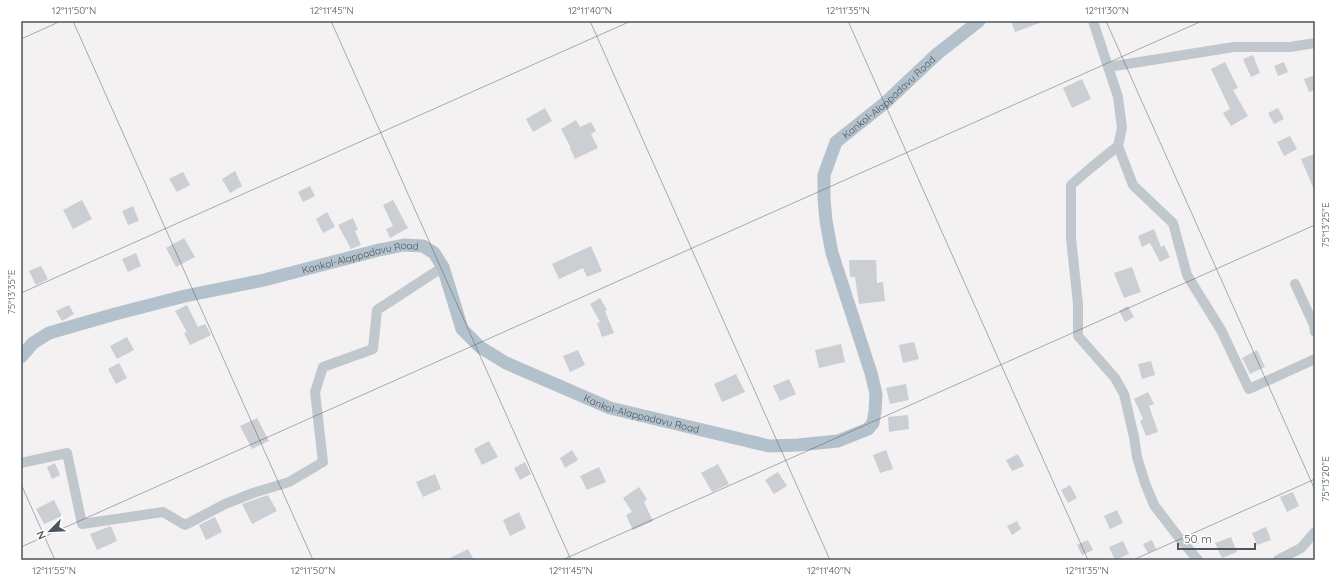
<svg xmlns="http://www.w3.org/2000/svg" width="1336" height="581" viewBox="0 0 1336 581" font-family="Quicksand,sans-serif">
<rect width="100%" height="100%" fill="#f3f1f1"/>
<g fill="#cbced3">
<path d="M1011 21H1042V22L1015 32Z"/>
<path d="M1253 55 1260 73 1251 77 1243 59Z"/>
<path d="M1225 62 1238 88 1233 90 1248 116 1231 126 1223 113 1230 109 1211 69Z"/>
<path d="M1284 62 1288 72 1278 76 1274 66Z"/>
<path d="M1315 75V90L1309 92 1304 79Z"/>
<path d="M1082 79 1091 99 1072 108 1063 88Z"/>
<path d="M545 108 552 121 533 132 526 119Z"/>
<path d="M1278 108 1284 119 1274 124 1268 113Z"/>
<path d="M576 120 580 127 591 122 596 131 591 134 598 148 575 159 570 148H571L561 129Z"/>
<path d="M1290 136 1297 149 1284 156 1277 142Z"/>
<path d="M1315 154V192L1301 159Z"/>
<path d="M235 171 242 186 230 193 222 179Z"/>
<path d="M183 172 190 185 177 192 169 179Z"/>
<path d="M310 186 315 196 303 202 298 192Z"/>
<path d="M82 200 92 219 73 229 63 210Z"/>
<path d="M393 200 408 228 390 238 386 229 393 226 383 205Z"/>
<path d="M133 206 139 221 128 225 122 211Z"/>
<path d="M327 212 335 227 323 233 316 219Z"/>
<path d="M353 218 358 230 355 231 361 245 351 249 338 225Z"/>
<path d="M1154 229 1161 247 1164 245 1170 257 1160 262 1150 243 1142 247 1138 236Z"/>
<path d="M184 238 195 257 176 267 166 248Z"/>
<path d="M591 246 602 271 587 277 583 268 559 279 552 264Z"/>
<path d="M136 253 141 266 128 272 122 259Z"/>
<path d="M849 260H876L877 283 883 282 885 301 859 304 855 277H850Z"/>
<path d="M41 266 48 279 36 285 29 271Z"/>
<path d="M1132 267 1141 292 1124 298 1114 273Z"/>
<path d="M600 298 607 310 605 311 614 333 602 337 597 323 600 322 590 304Z"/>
<path d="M69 305 74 314 62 321 56 311Z"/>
<path d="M187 305 198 327 205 324 211 335 190 345 184 333 187 332 175 311Z"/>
<path d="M1128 306 1134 317 1125 322 1119 311Z"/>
<path d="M127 337 134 350 117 359 110 346Z"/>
<path d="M914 342 919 359 903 363 899 345Z"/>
<path d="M841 344 845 362 819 368 815 350Z"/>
<path d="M578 350 585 365 570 372 563 356Z"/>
<path d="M1257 350 1265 367 1250 374 1242 358Z"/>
<path d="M1151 361 1155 375 1142 379 1138 364Z"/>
<path d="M119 363 127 378 116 384 108 369Z"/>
<path d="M736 374 745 392 722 402 714 384Z"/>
<path d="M789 379 796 394 780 401 773 386Z"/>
<path d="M906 384 909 400 890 404 886 388Z"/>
<path d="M1148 392 1154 404 1149 406 1158 432 1146 436 1140 421 1143 419 1134 399Z"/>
<path d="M908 415 909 429 889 432 888 417Z"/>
<path d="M257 418 269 441 252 449 240 426Z"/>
<path d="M489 441 498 457 482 465 474 449Z"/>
<path d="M572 450 578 460 565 468 560 458Z"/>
<path d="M886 450 893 469 880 473 873 455Z"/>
<path d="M1018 454 1024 466 1012 471 1006 460Z"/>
<path d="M525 462 531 474 520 480 514 468Z"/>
<path d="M55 463 60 475 52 479 47 467Z"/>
<path d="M718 464 729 484 712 492 701 473Z"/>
<path d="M599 467 606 482 587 490 580 476Z"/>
<path d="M778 472 787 486 774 494 765 480Z"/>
<path d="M435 474 441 489 423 497 416 482Z"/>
<path d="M1070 485 1077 498 1068 503 1061 490Z"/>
<path d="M639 487 647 499 644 502 653 521 633 530 626 515 632 512 623 498Z"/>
<path d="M1293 492 1299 506 1287 512 1280 497Z"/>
<path d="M268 495 277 511 252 524 242 504Z"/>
<path d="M54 500 62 516 44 524 36 509Z"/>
<path d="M1117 510 1123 523 1110 529 1104 516Z"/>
<path d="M519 512 526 528 510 536 503 520Z"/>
<path d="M215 517 222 532 206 540 199 525Z"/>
<path d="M1017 521 1021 529 1012 535 1007 526Z"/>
<path d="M111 526 117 541 97 550 90 534Z"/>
<path d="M1266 527 1271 540 1257 545 1252 533Z"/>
<path d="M1231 537 1237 552 1222 558 1215 543Z"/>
<path d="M1088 540 1093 550 1082 555 1077 545Z"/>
<path d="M1152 540 1156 549 1148 553 1143 544Z"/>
<path d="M1123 541 1129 554 1115 560 1109 547Z"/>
<path d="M468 549 474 560H446Z"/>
</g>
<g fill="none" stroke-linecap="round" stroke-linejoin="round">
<g stroke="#c0c8ce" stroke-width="10">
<path d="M1093 21 1118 97 1122 128 1118 146 1092 167 1071 185V238L1078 304V336L1115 378 1124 394 1134 437 1137 457 1145 483 1154 505 1180 539 1198 560"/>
<path d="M1108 67 1234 47H1290L1315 43"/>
<path d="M1118 146 1133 185 1173 223 1187 275 1221 330 1249 389 1315 359"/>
<path d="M1295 284 1314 325 1315 332"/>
<path d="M21 463 67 453 82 524 163 512 185 525 225 504 253 493 289 482 323 462 315 392 323 367 373 349 377 310 443 267"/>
<path d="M1278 560 1301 548 1314 533 1315 534"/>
</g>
<path stroke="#b3c1cd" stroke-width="13" id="s1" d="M21 357 33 343 49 333 115 314 185 296 264 280 379 250 404 245 423 246 434 253 443 267 462 329 480 347 506 363 610 408 769 446 798 445 838 441 868 429 873 423 875 411 876 394 871 373 832 253 826 221 824 199V175L836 142 885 103 937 54 979 21"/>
</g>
<path fill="none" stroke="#4a555c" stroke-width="1" stroke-opacity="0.45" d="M73 21 313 560M331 21 571 560M590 21 830 560M848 21 1088 560M1106 21 1315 490M21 39 61 21M21 293 631 21M21 484 55 560M21 547 1202 21M562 560 1315 225M1133 560 1315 479"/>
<g text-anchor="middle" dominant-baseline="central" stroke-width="3" stroke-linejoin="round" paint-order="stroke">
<g font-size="10" fill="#4a555c" stroke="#fff">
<text stroke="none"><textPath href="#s1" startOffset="1319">Kankol-Alappadavu Road</textPath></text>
<text stroke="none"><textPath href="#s1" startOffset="358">Kankol-Alappadavu Road</textPath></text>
<text stroke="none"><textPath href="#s1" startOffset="718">Kankol-Alappadavu Road</textPath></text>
</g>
</g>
<rect width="1336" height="581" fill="none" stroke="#ffffff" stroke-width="44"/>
<g transform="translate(50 531) rotate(246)" stroke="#ffffff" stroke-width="3" paint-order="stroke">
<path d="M0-3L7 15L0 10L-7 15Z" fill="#4a555c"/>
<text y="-6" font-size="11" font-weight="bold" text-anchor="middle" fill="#4a555c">N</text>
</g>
<path d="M1178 543v6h77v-6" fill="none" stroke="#4a555c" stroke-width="2"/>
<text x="1184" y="543" font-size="12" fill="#4a555c" stroke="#ffffff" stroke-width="3" paint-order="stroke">50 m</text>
<rect x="22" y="22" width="1292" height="537" fill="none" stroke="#4a555c" stroke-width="1.5"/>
<g font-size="10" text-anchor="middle" fill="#4a555c">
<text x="74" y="14">12°11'50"N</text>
<text x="332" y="14">12°11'45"N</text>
<text x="590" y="14">12°11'40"N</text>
<text x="848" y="14">12°11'35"N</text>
<text x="1107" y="14">12°11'30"N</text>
<text transform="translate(1325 225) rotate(-90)" y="4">75°13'25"E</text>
<text transform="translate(11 292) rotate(-90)" y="4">75°13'35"E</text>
<text transform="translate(1325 479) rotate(-90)" y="4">75°13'20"E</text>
<text x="54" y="574">12°11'55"N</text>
<text x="313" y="574">12°11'50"N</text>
<text x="571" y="574">12°11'45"N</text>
<text x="829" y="574">12°11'40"N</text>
<text x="1087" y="574">12°11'35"N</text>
</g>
</svg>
